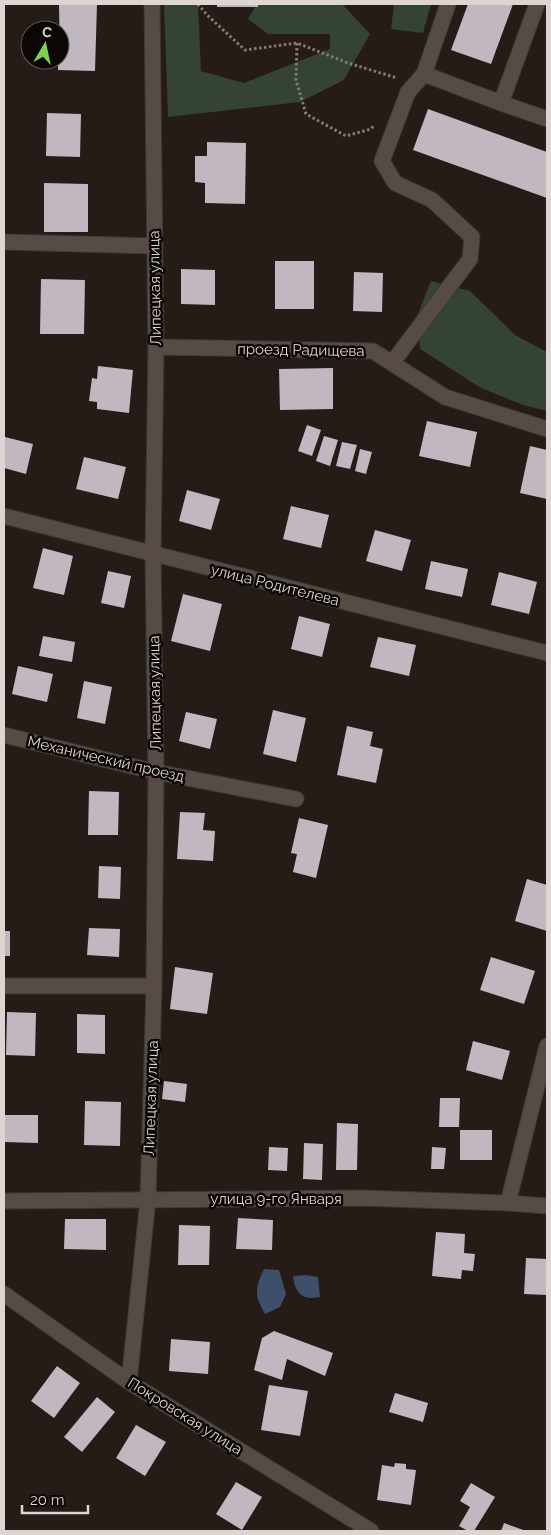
<svg xmlns="http://www.w3.org/2000/svg" width="551" height="1535" viewBox="0 0 551 1535" font-family="Raleway,sans-serif">
<rect width="100%" height="100%" fill="#251b17"/>
<g fill="#344335">
<path d="M164 4H198L201 71 244 83 330 49V34H268L248 19 257 4H342L370 34 344 80 300 102 168 117Z"/>
<path d="M394 4H431L423 33 391 29Z"/>
<path d="M431 281 470 291 515 335 547 352V411L523 405 481 388 420 349 417 316Z"/>
</g>
<g fill="#3e4f6b">
<path d="M264 1269 279 1270 286 1294 280 1307 265 1314C254 1295 255 1288 264 1269Z"/>
<path d="M306 1275 318 1277 320 1297C303 1301 295 1294 293 1276Z"/>
</g>
<g fill="#c1b7c1">
<path d="M59 4H97L95 71 58 70V60H60Z"/>
<rect x="217" y="4" width="41" height="3"/>
<path d="M468 4H513L491 64 451 50Z"/>
<path d="M428 109 547 152V198L413 150Z"/>
<path d="M47 113 81 114 80 157 46 156Z"/>
<path d="M207 142 246 143 245 204 205 203V183L195 182V156H207Z"/>
<path d="M44 183 88 184V232H44Z"/>
<rect x="275" y="261" width="39" height="48"/>
<path d="M181 269 215 270V305L181 304Z"/>
<path d="M354 272 383 273 382 312 353 311Z"/>
<path d="M41 279 85 280 84 334H40Z"/>
<path d="M98 366 133 370 129 413 97 409V402L89 401 92 378 97 379Z"/>
<path d="M333 368V409L280 410 279 369Z"/>
<path d="M427 421 477 432 470 467 419 456Z"/>
<path d="M307 425 321 430 312 456 298 451Z"/>
<path d="M324 436 338 440 330 466 316 461Z"/>
<path d="M5 437 33 444 26 474 4 468Z"/>
<path d="M342 442 357 445 350 469 336 466Z"/>
<path d="M530 446 547 450V499L520 493Z"/>
<path d="M360 449 372 452 366 474 355 471Z"/>
<path d="M84 457 126 467 118 499 76 489Z"/>
<path d="M187 490 220 499 211 530 179 521Z"/>
<path d="M291 506 329 515 321 548 283 539Z"/>
<path d="M375 530 411 540 402 571 366 561Z"/>
<path d="M43 548 73 556 64 595 33 588Z"/>
<path d="M431 561 468 569 462 597 425 589Z"/>
<path d="M108 571 131 576 124 608 101 603Z"/>
<path d="M499 572 537 582 529 614 491 605Z"/>
<path d="M183 594 222 604 210 651 171 641Z"/>
<path d="M299 616 330 624 322 657 291 649Z"/>
<path d="M43 636 75 642 72 662 39 656Z"/>
<path d="M378 637 416 645 409 676 370 667Z"/>
<path d="M18 666 53 674 47 702 12 694Z"/>
<path d="M84 681 112 687 105 724 77 718Z"/>
<path d="M273 710 306 718 296 762 263 754Z"/>
<path d="M186 712 217 719 210 749 179 741Z"/>
<path d="M347 726 373 732 370 746 383 749 376 783 337 775Z"/>
<path d="M89 791 119 792 118 835H88Z"/>
<path d="M180 812 205 813 203 830 215 831 213 861 177 859Z"/>
<path d="M299 818 328 825 316 878 293 872 297 854 291 853Z"/>
<path d="M99 866 121 867 120 899 98 898Z"/>
<path d="M527 879 547 885V931L515 921Z"/>
<path d="M89 928 120 929 119 957 87 955Z"/>
<rect x="4" y="931" width="6" height="25"/>
<path d="M491 957 535 971 524 1004 480 990Z"/>
<path d="M175 967 213 973 207 1014 170 1009Z"/>
<path d="M7 1012 36 1013 35 1056 6 1055Z"/>
<path d="M77 1014 105 1015V1054L77 1053Z"/>
<path d="M473 1041 510 1051 502 1080 466 1070Z"/>
<path d="M164 1081 187 1084 185 1102 162 1099Z"/>
<path d="M440 1098H460L459 1127H439Z"/>
<path d="M85 1101 121 1102 120 1146 84 1145Z"/>
<path d="M4 1115H38V1143L4 1142Z"/>
<path d="M337 1123 358 1124 357 1170H336Z"/>
<rect x="460" y="1130" width="32" height="30"/>
<path d="M304 1143 323 1144 322 1180 303 1179Z"/>
<path d="M269 1147 288 1148 287 1171 268 1170Z"/>
<path d="M432 1147 446 1148 444 1169H431Z"/>
<path d="M238 1218 273 1220 272 1250 236 1249Z"/>
<path d="M65 1219H106V1250L64 1249Z"/>
<path d="M179 1225 210 1226 209 1265H178Z"/>
<path d="M436 1232 465 1234 464 1253 475 1254 473 1271 462 1270 461 1279 432 1276Z"/>
<path d="M526 1258 547 1259V1295L524 1294Z"/>
<path d="M274 1331 333 1353 325 1376 287 1359 282 1380 254 1370 262 1338Z"/>
<path d="M171 1339 210 1342 208 1374 169 1371Z"/>
<path d="M57 1366 80 1383 54 1418 31 1401Z"/>
<path d="M269 1385 308 1391 300 1436 261 1430Z"/>
<path d="M395 1393 428 1403 423 1422 389 1412Z"/>
<path d="M97 1397 115 1412 82 1452 64 1437Z"/>
<path d="M136 1425 166 1442 145 1476 116 1458Z"/>
<path d="M395 1463 406 1464V1469L416 1470 411 1505 377 1500 382 1465 394 1467Z"/>
<path d="M236 1482 262 1497 242 1530 216 1514Z"/>
<path d="M471 1483 495 1497 474 1531H468L459 1526 470 1507 460 1501Z"/>
<path d="M504 1523 526 1531H501Z"/>
</g>
<g fill="none" stroke-linecap="round" stroke-linejoin="round">
<defs>
<g id="minor">
<path d="M424 74 501 103 547 119"/>
<path d="M501 103 537 4"/>
<path d="M4 242 155 246"/>
<path d="M156 347 373 351 445 397 547 429"/>
<path d="M392 363 470 259 472 237 432 200 395 183 382 161 408 92 424 74 448 4"/>
<path d="M4 516 547 653"/>
<path d="M4 735 156 772 296 799"/>
<path d="M4 986H154"/>
<path d="M4 1201 362 1198 508 1203 547 1206"/>
<path d="M508 1203 547 1046"/>
<path d="M4 1294 129 1382 371 1531"/>
<path d="M129 1382 148 1199 154 986 156 772 153 555 156 347 152 4"/>
</g>
</defs>
<use href="#minor" stroke="#3f3835" stroke-width="17"/>
<g stroke="#847b78" stroke-width="3" stroke-dasharray="2.5 2.5" stroke-linecap="butt">
<path d="M198 4 207 15 245 50 297 43 348 63 397 78"/>
<path d="M297 43 296 80 306 114 346 136 371 129 374 125"/>
</g>
<use href="#minor" stroke="#574b46" stroke-width="15"/>
</g>
<g text-anchor="middle" dominant-baseline="central" stroke-width="5" stroke-linejoin="round" paint-order="stroke">
<g font-size="15" fill="#dcd5d2" stroke="#0b0705">
<text transform="translate(155 288) rotate(-91)">Липецкая улица</text>
<text transform="translate(301 350) rotate(1)">проезд Радищева</text>
<text transform="translate(275 585) rotate(14)">улица Родителева</text>
<text transform="translate(155 693) rotate(-91)">Липецкая улица</text>
<text transform="translate(106 759) rotate(13)">Механический проезд</text>
<text transform="translate(151 1098) rotate(-88)">Липецкая улица</text>
<text x="276" y="1199">улица 9-го Января</text>
<text transform="translate(185 1416) rotate(32)">Покровская улица</text>
</g>
</g>
<rect width="551" height="1535" fill="none" stroke="#dcd5d2" stroke-width="10"/>
<g transform="translate(45 45) rotate(9)"><circle r="24" fill="#0b0705" stroke="#5f5957"/>
<path d="M0-4L9 19L0 12L-9 19Z" fill="#7cd155"/>
<text y="-8" font-size="14" font-weight="bold" text-anchor="middle" fill="#dcd5d2">С</text>
</g>
<path d="M22 1505v8h66v-8" fill="none" stroke="#dcd5d2" stroke-width="2.5"/>
<text x="30" y="1505" font-size="15" fill="#dcd5d2" stroke="#0b0705" stroke-width="4" paint-order="stroke">20 m</text>
</svg>
